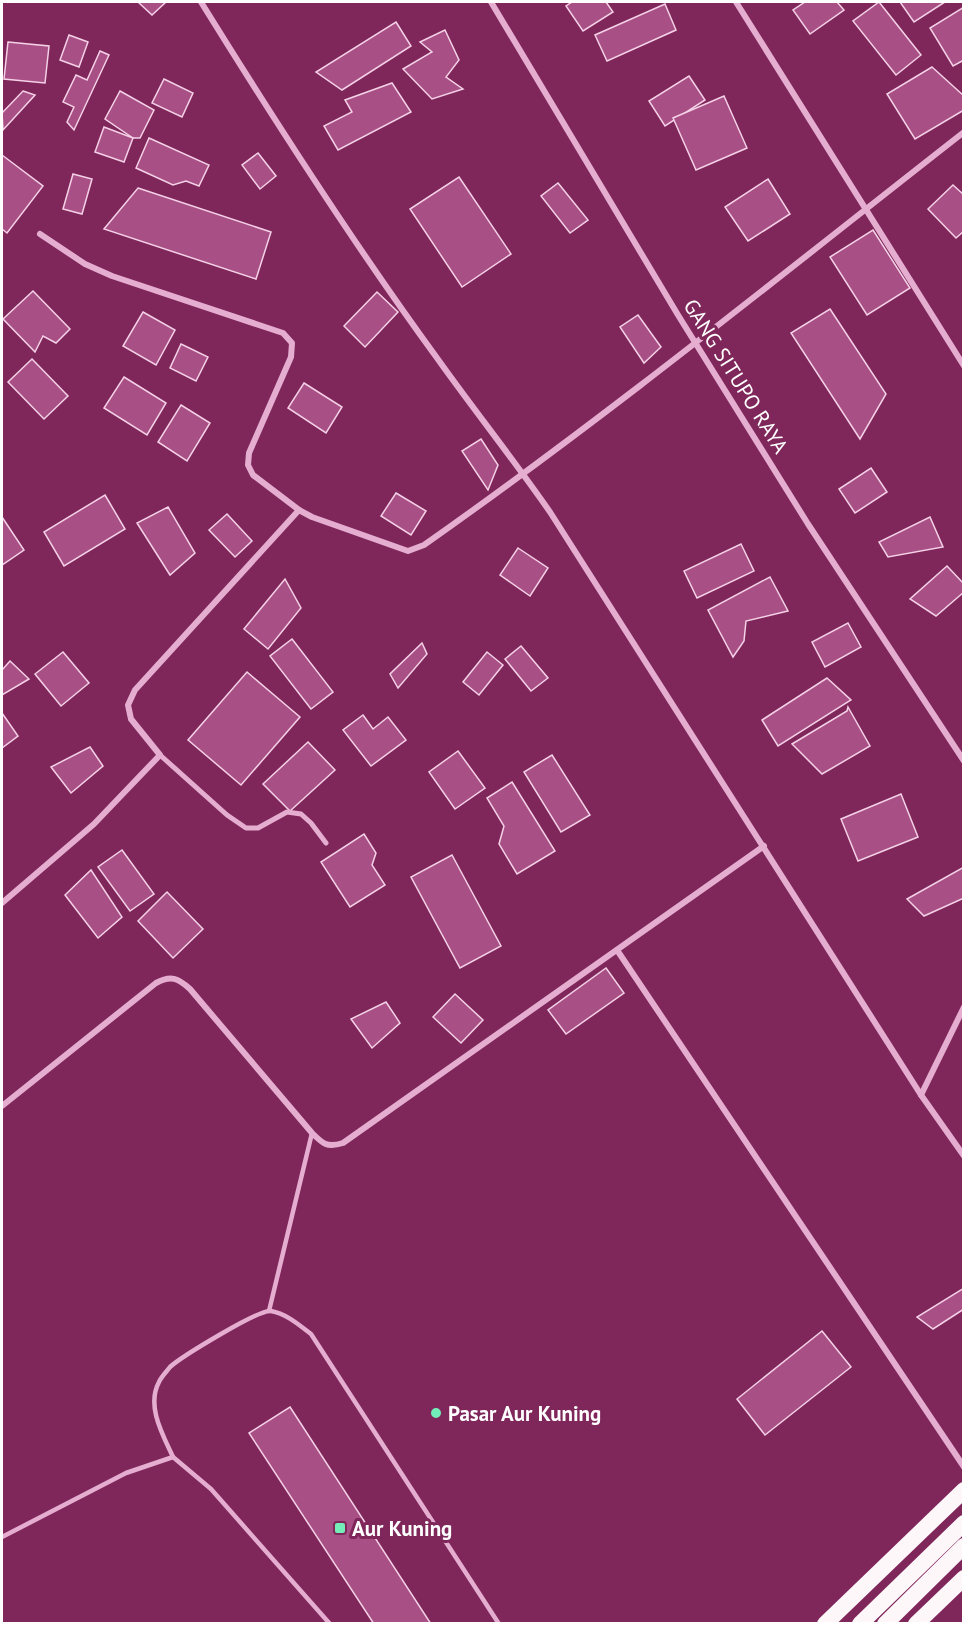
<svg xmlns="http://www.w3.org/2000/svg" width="965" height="1625" viewBox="0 0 965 1625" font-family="'PT Sans',sans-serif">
<rect width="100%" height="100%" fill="#7f275b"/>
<g fill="#a85085" stroke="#f5d1e7" stroke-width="1.5">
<path d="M138 2H166L152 15Z"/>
<path d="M572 2H606L613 12 583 31 566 6Z"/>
<path d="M805 2H837L844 10 810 34 793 10Z"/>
<path d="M879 2 921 55 896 75 853 21Z"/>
<path d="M900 2H945L914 22Z"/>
<path d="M665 4 676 30 607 61 595 35Z"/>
<path d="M964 7V60L953 66 930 28Z"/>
<path d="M396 22 411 46 342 90 316 72Z"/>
<path d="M445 30 459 60 446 77 463 89 432 99 403 69 432 52 420 42Z"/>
<path d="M69 35 88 42 79 67 60 60Z"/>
<path d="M8 42 49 46 45 83 4 79Z"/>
<path d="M100 51 109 55 74 130 67 122 74 107 63 102 76 75 87 80Z"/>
<path d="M932 67 964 96V110L915 139 887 94Z"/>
<path d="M689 76 705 100 665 126 649 101Z"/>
<path d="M164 79 193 93 182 117 152 103Z"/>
<path d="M392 83 411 112 338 150 324 126 352 112 345 100Z"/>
<path d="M23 91 35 95 3 130 2 113Z"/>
<path d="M120 91 154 110 140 138H133L105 119Z"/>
<path d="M724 96 747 148 696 170 673 118Z"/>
<path d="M104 127 133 138 124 162 95 152Z"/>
<path d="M149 138 209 165 199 186 186 181 173 185 136 168Z"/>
<path d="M258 153 276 176 260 189 242 165Z"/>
<path d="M2 155 43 186 7 233 2 229Z"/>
<path d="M73 174 92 179 82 214 63 209Z"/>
<path d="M459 177 511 254 462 287 410 209Z"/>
<path d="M768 179 790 214 748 241 725 207Z"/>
<path d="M558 183 588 220 570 233 541 196Z"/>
<path d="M953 185 964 195V231L956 238 928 209Z"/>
<path d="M138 188 271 232 256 279 104 229Z"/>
<path d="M873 230 910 288 867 315 830 257Z"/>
<path d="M33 291 70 329 56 343 43 336 35 352 3 319Z"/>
<path d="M377 292 398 312 365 347 344 326Z"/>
<path d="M830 309 886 394 860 439 791 333Z"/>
<path d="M143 312 175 330 156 365 123 346Z"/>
<path d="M638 315 661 347 644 363 620 327Z"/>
<path d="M181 344 208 357 196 381 170 368Z"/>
<path d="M32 359 68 396 44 419 8 382Z"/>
<path d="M124 377 166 403 147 435 104 408Z"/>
<path d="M304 383 342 407 326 433 288 408Z"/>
<path d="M181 405 210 423 187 461 158 442Z"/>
<path d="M481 439 498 465 488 490 462 451Z"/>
<path d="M871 468 887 492 855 513 839 489Z"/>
<path d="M396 493 426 511 411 535 381 516Z"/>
<path d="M105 495 125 529 64 566 44 532Z"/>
<path d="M168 507 195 553 170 575 137 523Z"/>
<path d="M227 514 252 541 235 557 209 530Z"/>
<path d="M2 517 24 550 2 565Z"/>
<path d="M930 517 943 547 888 557 879 542Z"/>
<path d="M741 544 754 571 697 598 684 571Z"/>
<path d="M518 548 548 568 530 596 500 575Z"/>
<path d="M947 566 964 584V592L936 616 910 599Z"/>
<path d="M770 577 788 611 746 621 744 641 733 657 708 610Z"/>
<path d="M285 579 301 608 268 649 244 629Z"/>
<path d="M848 623 861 647 825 667 812 642Z"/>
<path d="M292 639 333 692 311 709 270 656Z"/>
<path d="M422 643 427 654 398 688 390 674Z"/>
<path d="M521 646 548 678 531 691 505 659Z"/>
<path d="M63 652 89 683 61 706 35 674Z"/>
<path d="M487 652 503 665 479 695 463 682Z"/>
<path d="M10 661 29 679 2 695V670Z"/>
<path d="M247 672 300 717 241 785 188 740Z"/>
<path d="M827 678 851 700 778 746 762 720Z"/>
<path d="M848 707 870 746 822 774 792 744 847 711Z"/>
<path d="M2 713 18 736 2 748Z"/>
<path d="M363 715 373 729 388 717 406 740 371 766 343 730Z"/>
<path d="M308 742 335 770 290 811 263 784Z"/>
<path d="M90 747 103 766 71 793 51 767Z"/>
<path d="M458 751 485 788 455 809 429 772Z"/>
<path d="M552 755 590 815 561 832 524 772Z"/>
<path d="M512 782 555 851 517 874 499 844 504 826 487 798Z"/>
<path d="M901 794 918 837 858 861 841 819Z"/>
<path d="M364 834 376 853 372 865 385 885 350 907 321 862Z"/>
<path d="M122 850 154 894 130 911 98 867Z"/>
<path d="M452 855 501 946 460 968 411 877Z"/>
<path d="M964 867V898L924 916 907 899Z"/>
<path d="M91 870 122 917 98 938 65 895Z"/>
<path d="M167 892 203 929 173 958 138 921Z"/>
<path d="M606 968 624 993 566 1034 548 1010Z"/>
<path d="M455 994 483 1020 461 1043 433 1017Z"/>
<path d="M386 1002 400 1023 372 1048 351 1019Z"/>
<path d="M964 1288V1309L933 1329 917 1317Z"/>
<path d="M822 1331 851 1367 765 1435 737 1399Z"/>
<path d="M290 1407 431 1624H374L249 1433Z"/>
</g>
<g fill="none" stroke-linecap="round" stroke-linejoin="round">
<g stroke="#e5aed0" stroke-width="4.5">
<path d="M269 1311 312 1133"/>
<path d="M173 1457 211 1489 330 1624"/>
<path d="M2 1537 126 1473 173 1457C163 1435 146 1406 159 1382 161 1377 167 1371 170 1367 181 1357 259 1309 271 1311 287 1314 299 1325 311 1334L499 1624"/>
</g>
<path stroke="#e5aed0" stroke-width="5" d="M160 755 227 815 246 828H258L287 812 301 814 311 823 326 843"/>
<g stroke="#e5aed0" stroke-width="6">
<path d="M201 2C276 123 353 243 437 358 474 410 514 460 550 512L921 1095 964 1156"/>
<path d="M491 2 678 315 808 524 964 761"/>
<path d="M736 2 964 366"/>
<path d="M40 234 85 264 112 276 283 333 292 343 291 357 249 453 248 465 253 475 299 510"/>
<path d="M2 903 94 824 160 755 131 719 128 705 135 690 299 510 312 517 408 551 424 545C609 415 785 272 964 132"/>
<path d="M617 950 964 1467"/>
<path d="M921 1095 964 1007"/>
<path d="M2 1106 156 983C171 975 178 978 190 989L312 1133C323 1144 327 1148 343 1143L764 846"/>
</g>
<g stroke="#fef7fa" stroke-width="16">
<path d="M825 1624 964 1490"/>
<path d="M860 1624 964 1523"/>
<path d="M885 1624 964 1546"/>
<path d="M916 1624 964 1578"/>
</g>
</g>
<g fill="#74eeb8" stroke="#7f275b" stroke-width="2">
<circle cx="436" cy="1413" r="6"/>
<rect x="334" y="1522" width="12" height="12" rx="3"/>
</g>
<g text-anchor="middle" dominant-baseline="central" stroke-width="6" stroke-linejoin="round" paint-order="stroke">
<g font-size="21" fill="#fff" stroke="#7f275b">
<text transform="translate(736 376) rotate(58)">GANG SITUPO RAYA</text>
</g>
<g font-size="21" font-weight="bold" fill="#fff" stroke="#7f275b" text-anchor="start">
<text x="448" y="1413">Pasar Aur Kuning</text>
<text x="352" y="1528">Aur Kuning</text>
</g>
</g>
<rect width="965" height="1625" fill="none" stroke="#ffffff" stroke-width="6"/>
</svg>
